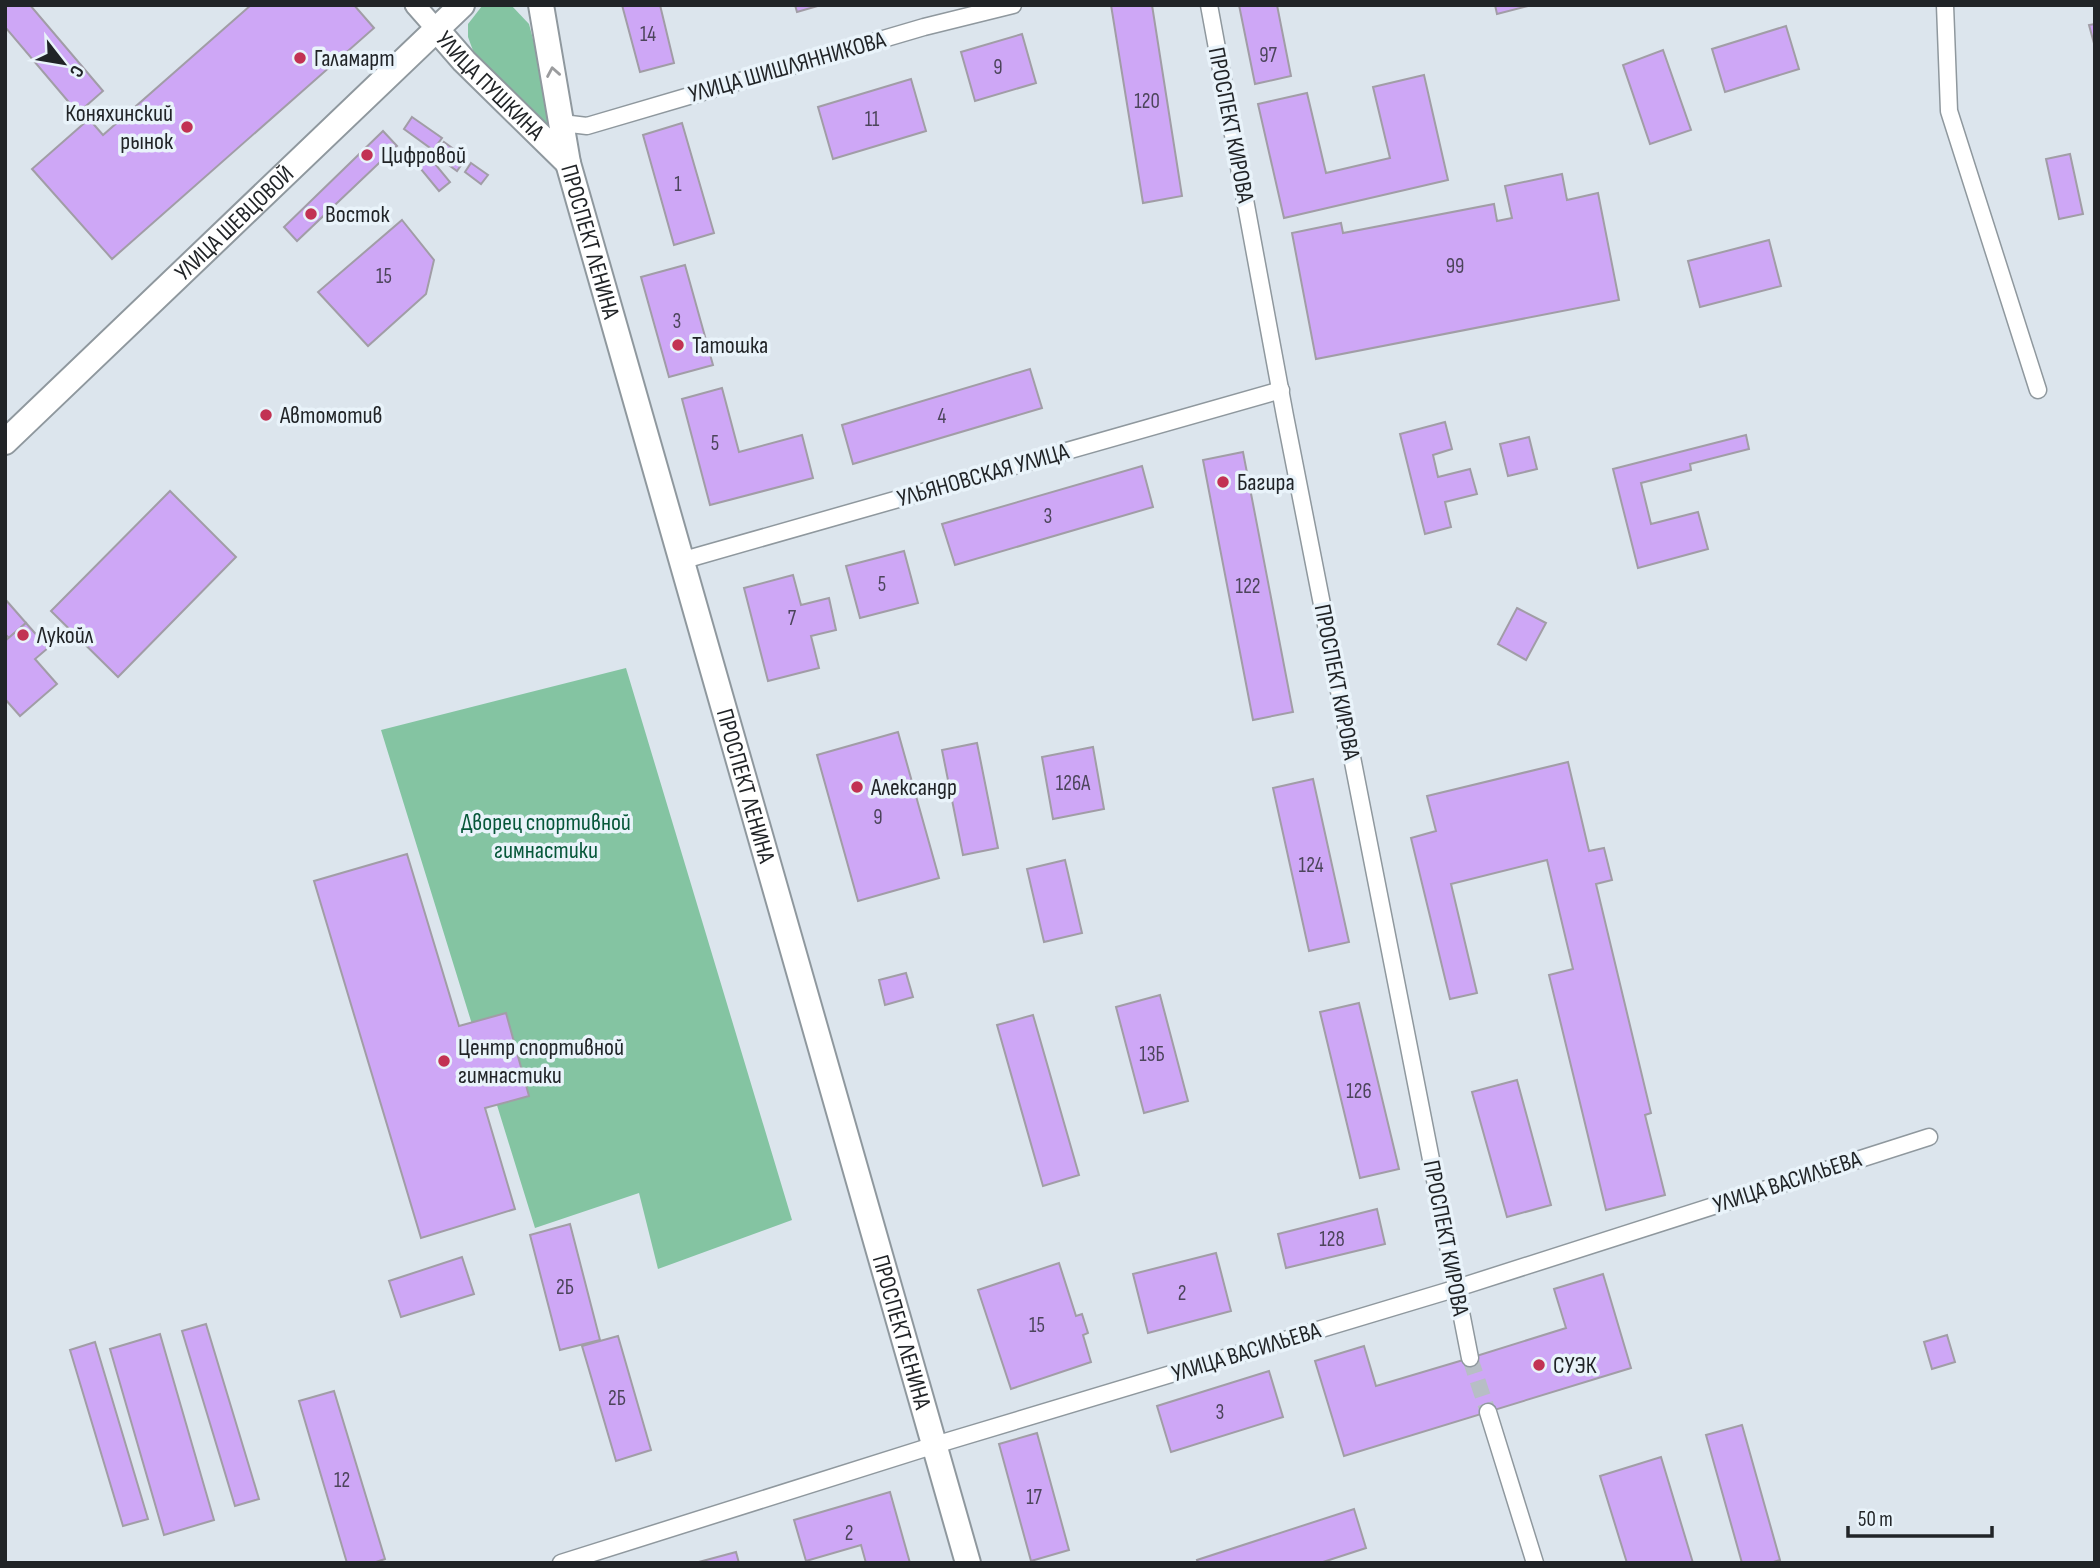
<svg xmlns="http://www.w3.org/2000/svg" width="2100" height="1568" viewBox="0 0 2100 1568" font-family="'Sofia Sans Condensed',sans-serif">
<rect width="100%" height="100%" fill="#dce5ed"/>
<g fill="#84c4a2">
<path d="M511 5 529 24 552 111V122L547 126 475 56 468 37V24L482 6Z"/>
<path d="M626 668 792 1220 658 1269 639 1193 535 1228 381 730Z"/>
</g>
<g fill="#cea7f6" stroke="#a19da6" stroke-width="2">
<path d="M5 5H30L103 91 78 113 5 27Z"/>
<path d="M251 5H354L374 28 112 259 32 169 89 119 103 135Z"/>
<path d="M622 5H660L674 63 640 72Z"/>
<path d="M795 5H821L797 12Z"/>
<path d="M1111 5H1152L1182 196 1143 203Z"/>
<path d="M1239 5H1277L1291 76 1255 84Z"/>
<path d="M1495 5H1532L1497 14Z"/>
<path d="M2095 24V47L2089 25Z"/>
<path d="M1786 26 1799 69 1725 92 1712 49Z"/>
<path d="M1022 34 1036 83 975 101 961 52Z"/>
<path d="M1663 50 1691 130 1650 144 1623 65Z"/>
<path d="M1424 75 1448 180 1284 218 1258 104 1307 93 1326 173 1390 158 1373 87Z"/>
<path d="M911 79 926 131 833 159 818 107Z"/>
<path d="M412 117 442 138 433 150 404 129Z"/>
<path d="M682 123 714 233 674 245 643 135Z"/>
<path d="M383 131 397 146 297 241 284 227Z"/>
<path d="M444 142 466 158 457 171 435 155Z"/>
<path d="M426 153 450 182 439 191 415 162Z"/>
<path d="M2070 154 2083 214 2059 219 2046 159Z"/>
<path d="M471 163 488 175 481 184 465 172Z"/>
<path d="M1562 174 1567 200 1598 193 1619 300 1316 359 1292 233 1341 223 1343 233 1494 204 1497 221 1512 218 1505 186Z"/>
<path d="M402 220 434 260 426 294 368 346 318 292Z"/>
<path d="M1769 240 1781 286 1700 307 1688 261Z"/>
<path d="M685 265 713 365 669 377 641 277Z"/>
<path d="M1030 369 1042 408 853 464 842 425Z"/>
<path d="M722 388 739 452 802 435 813 478 710 505 682 399Z"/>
<path d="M1445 422 1452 449 1433 455 1438 477 1470 469 1477 494 1445 502 1451 527 1425 534 1400 434Z"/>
<path d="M1746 435 1749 449 1690 464 1691 470 1641 483 1651 524 1698 512 1708 549 1638 568 1613 469Z"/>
<path d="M1529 437 1537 469 1508 476 1500 444Z"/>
<path d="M1243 452 1293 712 1253 720 1203 460Z"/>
<path d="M1142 466 1153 507 955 565 942 524Z"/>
<path d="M170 491 236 557 118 677 51 611Z"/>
<path d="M904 551 918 603 860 618 846 566Z"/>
<path d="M793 575 801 605 829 598 836 630 811 636 819 668 768 681 744 588Z"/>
<path d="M5 599 26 623 9 638 5 634Z"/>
<path d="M1517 608 1546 623 1526 660 1498 644Z"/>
<path d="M26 623 48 648 35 659 57 684 20 716 5 699V641Z"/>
<path d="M898 732 939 878 858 901 817 755Z"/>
<path d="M977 743 998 848 963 855 942 750Z"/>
<path d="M1093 747 1104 809 1053 819 1042 757Z"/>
<path d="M1568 762 1589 851 1604 848 1612 880 1596 884 1651 1113 1645 1115 1665 1195 1606 1210 1549 975 1573 969 1547 860 1451 884 1477 993 1450 999 1411 838 1436 831 1427 796Z"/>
<path d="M1313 779 1349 942 1309 951 1273 788Z"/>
<path d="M407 854 459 1026 506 1013 529 1096 485 1108 515 1209 421 1238 314 881Z"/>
<path d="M1065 860 1082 933 1044 942 1027 869Z"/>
<path d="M906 973 913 997 885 1005 879 980Z"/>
<path d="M1160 995 1188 1101 1144 1113 1116 1007Z"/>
<path d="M1359 1003 1399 1169 1360 1178 1320 1012Z"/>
<path d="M1033 1015 1079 1175 1043 1186 997 1025Z"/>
<path d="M1517 1080 1551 1205 1507 1217 1472 1092Z"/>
<path d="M1377 1209 1385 1244 1286 1268 1278 1234Z"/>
<path d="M570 1224 600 1340 560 1350 530 1235Z"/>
<path d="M1216 1253 1231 1311 1148 1333 1133 1274Z"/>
<path d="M462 1257 474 1294 401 1317 389 1281Z"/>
<path d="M1059 1263 1076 1316 1082 1314 1088 1333 1083 1335 1091 1362 1011 1389 978 1290Z"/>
<path d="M1603 1274 1631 1368 1344 1456 1315 1361 1364 1346 1376 1386 1470 1358 1566 1328 1554 1289Z"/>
<path d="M206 1324 259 1499 235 1506 182 1331Z"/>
<path d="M160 1334 214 1520 164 1535 110 1349Z"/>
<path d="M1947 1335 1955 1362 1932 1369 1924 1342Z"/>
<path d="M618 1336 651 1450 616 1461 582 1346Z"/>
<path d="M95 1342 148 1519 123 1526 70 1350Z"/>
<path d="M1269 1371 1283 1417 1171 1452 1157 1406Z"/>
<path d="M334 1391 385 1559 373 1563H347L299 1401Z"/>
<path d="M1742 1425 1780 1560 1770 1563H1742L1706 1435Z"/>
<path d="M1037 1433 1069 1550 1031 1561 999 1444Z"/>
<path d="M1661 1457 1693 1563H1627L1600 1476Z"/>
<path d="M890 1492 910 1563H866L861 1545 806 1561 794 1520Z"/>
<path d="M1354 1509 1366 1548 1320 1563H1198L1197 1560Z"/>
<path d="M736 1552 739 1563H695Z"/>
</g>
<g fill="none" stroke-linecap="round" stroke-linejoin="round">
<path stroke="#b7bec5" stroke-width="16" stroke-dasharray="16 8" stroke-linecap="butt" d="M1470 1358 1488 1412"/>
<defs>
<g id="minor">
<path d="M1209 5 1285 416 1470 1358"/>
<path d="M1945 5 1949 111 2038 390"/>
<path d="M562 123 587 126 924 27 1013 5"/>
<path d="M684 560 1281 390"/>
<path d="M1488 1412 1535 1563"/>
<path d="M561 1563 935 1445 1454 1289 1929 1137"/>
</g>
<path id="tertiary" d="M415 5 437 30"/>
<g id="primary">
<path id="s1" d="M541 5 568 163 968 1563"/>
<path id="s2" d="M437 30 464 61 568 163"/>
<path id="s3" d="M5 442 462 5"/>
</g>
</defs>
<use href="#minor" stroke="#8f989e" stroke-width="19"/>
<use href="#tertiary" stroke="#8f989e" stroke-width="23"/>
<use href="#primary" stroke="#8f989e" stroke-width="28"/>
<use href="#minor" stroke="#fff" stroke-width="16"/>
<use href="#tertiary" stroke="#fff" stroke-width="19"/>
<use href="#primary" stroke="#fff" stroke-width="24"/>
</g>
<defs><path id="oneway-chevron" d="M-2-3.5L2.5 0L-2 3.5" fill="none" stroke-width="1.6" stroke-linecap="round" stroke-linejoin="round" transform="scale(1.75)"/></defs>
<use stroke="#9b9c9e" href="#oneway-chevron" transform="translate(553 72) rotate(-100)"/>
<g fill="#c23253" stroke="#e9f3fa" stroke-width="2.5">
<circle cx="300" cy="58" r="7"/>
<circle cx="187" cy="127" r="7"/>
<circle cx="367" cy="155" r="7"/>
<circle cx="311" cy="214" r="7"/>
<circle cx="678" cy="345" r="7"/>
<circle cx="266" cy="415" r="7"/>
<circle cx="1223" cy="482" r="7"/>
<circle cx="23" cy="635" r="7"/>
<circle cx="857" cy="787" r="7"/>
<circle cx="444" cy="1061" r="7"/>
<circle cx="1539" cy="1365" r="7"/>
</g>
<g text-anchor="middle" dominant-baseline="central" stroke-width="7" stroke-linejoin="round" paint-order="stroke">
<g font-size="21" fill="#4c455b">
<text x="648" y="34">14</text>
<text x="1268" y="55">97</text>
<text x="998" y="67">9</text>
<text x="1147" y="101">120</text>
<text x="872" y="119">11</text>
<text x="678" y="184">1</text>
<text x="1455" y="266">99</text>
<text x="384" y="276">15</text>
<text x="677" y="321">3</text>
<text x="942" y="416">4</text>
<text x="715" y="443">5</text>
<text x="1048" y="516">3</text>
<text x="882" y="584">5</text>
<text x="1248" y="586">122</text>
<text x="792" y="618">7</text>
<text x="1073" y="783">126А</text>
<text x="878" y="817">9</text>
<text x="1311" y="865">124</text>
<text x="1152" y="1054">13Б</text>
<text x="1359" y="1091">126</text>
<text x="1332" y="1239">128</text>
<text x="565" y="1287">2Б</text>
<text x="1182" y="1293">2</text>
<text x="1037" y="1325">15</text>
<text x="617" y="1398">2Б</text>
<text x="1220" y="1412">3</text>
<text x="342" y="1480">12</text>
<text x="1034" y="1497">17</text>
<text x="849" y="1533">2</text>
</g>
<g font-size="24" fill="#212427" stroke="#e9f3fa" text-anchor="start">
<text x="314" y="58">Галамарт</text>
<text x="173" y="113" text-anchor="end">Коняхинский<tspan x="173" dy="28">рынок</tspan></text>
<text x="381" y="155">Цифровой</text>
<text x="325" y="214">Восток</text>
<text x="692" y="345">Татошка</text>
<text x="280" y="415">Автомотив</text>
<text x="1237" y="482">Багира</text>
<text x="37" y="635">Лукойл</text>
<text x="871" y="787">Александр</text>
<text x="458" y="1047">Центр спортивной<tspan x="458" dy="28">гимнастики</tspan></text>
<text x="1553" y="1365">СУЭК</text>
</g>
<g font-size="24" fill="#212427" stroke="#e9f3fa">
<text transform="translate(787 67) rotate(-16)">УЛИЦА ШИШЛЯННИКОВА</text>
<text stroke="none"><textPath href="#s2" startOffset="77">УЛИЦА ПУШКИНА</textPath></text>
<text transform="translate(1231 125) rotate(79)">ПРОСПЕКТ КИРОВА</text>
<text stroke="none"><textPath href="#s3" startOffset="317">УЛИЦА ШЕВЦОВОЙ</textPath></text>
<text stroke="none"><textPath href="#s1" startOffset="242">ПРОСПЕКТ ЛЕНИНА</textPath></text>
<text transform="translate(983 475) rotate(-16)">УЛЬЯНОВСКАЯ УЛИЦА</text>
<text transform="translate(1337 682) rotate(79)">ПРОСПЕКТ КИРОВА</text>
<text stroke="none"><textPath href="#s1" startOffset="808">ПРОСПЕКТ ЛЕНИНА</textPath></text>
<text transform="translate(1787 1182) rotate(-18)">УЛИЦА ВАСИЛЬЕВА</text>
<text transform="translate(1446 1238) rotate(79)">ПРОСПЕКТ КИРОВА</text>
<text stroke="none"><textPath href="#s1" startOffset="1376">ПРОСПЕКТ ЛЕНИНА</textPath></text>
<text transform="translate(1246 1352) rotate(-17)">УЛИЦА ВАСИЛЬЕВА</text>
</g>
<g font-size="24" fill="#065739" stroke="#e9f3fa">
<text x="546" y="822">Дворец спортивной<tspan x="546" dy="28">гимнастики</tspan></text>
</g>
</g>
<rect width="2100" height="1568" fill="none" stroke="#212427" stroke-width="14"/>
<g transform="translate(63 63) rotate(121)" stroke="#e9f3fa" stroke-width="5" paint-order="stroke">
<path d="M0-5L12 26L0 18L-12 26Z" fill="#212427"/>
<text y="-10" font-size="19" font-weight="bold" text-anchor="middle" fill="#212427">С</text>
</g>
<path d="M1848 1526v10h144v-10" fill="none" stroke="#212427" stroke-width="3.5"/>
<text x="1858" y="1526" font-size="21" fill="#212427" stroke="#e9f3fa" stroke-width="5" paint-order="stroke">50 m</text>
</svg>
